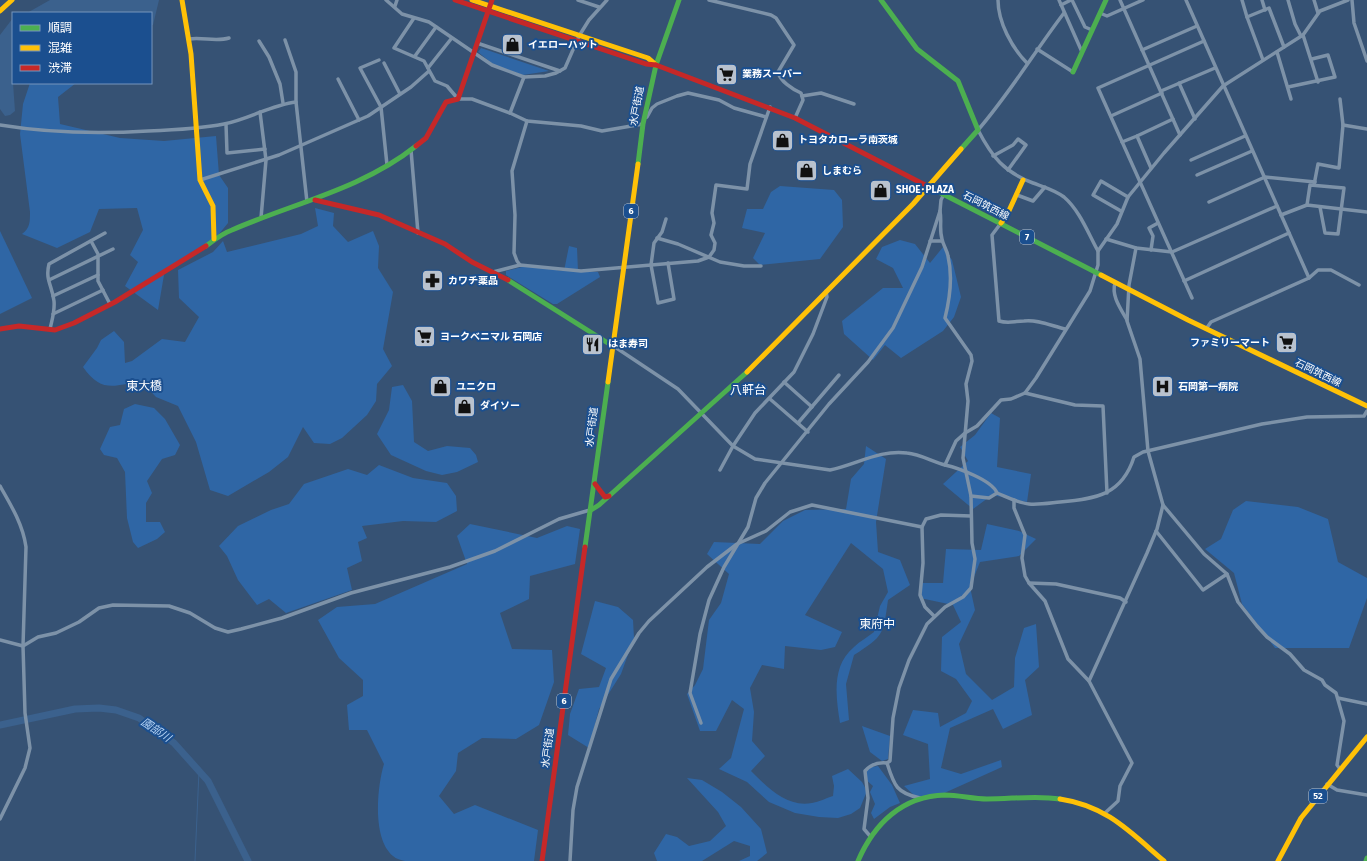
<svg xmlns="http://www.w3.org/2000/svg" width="1367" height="861" viewBox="0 0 1367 861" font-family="'Fira Sans','Noto Sans JP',sans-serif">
<rect width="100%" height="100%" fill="#365274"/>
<g fill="#2f66a5">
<path d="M481 48 549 71 523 75 494 65 478 52Z"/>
<path d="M30 83H76L58 97 60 124 120 138 164 141 216 136 219 175 228 188V223L210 245 165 269 158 310 125 286 138 262 130 255 143 230 137 208 99 209 90 232 57 248 22 234C30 228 30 222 30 212L20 134 23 104Z"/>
<path d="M780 186 834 190 842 200 843 227 820 259 760 265 753 258 765 233 742 228 747 209H763L771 192Z"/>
<path d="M315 208 334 213 333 226 348 242 373 231 379 246 378 268 393 292 383 349 392 366 377 384 376 401 367 415 342 438 330 444 314 443 303 427 288 457 269 472 228 496 210 490 196 442 178 406 156 397 141 381C114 386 101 393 83 367L97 348 101 340 114 331 124 342 125 363 132 361 162 339 185 342 199 317 179 298 178 270 213 252 223 241 227 252 301 234 318 226Z"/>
<path d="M0 231 32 298 0 314Z"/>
<path d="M900 240 915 244 930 263 943 247 952 260 961 297 954 317 943 331 901 358 885 345 873 360 844 334 842 321 883 288H903L893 268 876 259 882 247Z"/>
<path d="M569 246 577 248 578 271 598 272 600 277 557 304H553L506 275V271L526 266 564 271Z"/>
<path d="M403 385 412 401 414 442 428 451 447 446 470 448 476 455 478 462 457 472 442 475 426 471 391 455 377 434 389 410 392 387Z"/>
<path d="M135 404 154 408 165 419 180 445 175 455 162 459 147 481 152 493 146 503V522H160L165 532 157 539 138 548 133 542 127 518 125 472 117 458 104 455 100 449 110 427 120 425 124 409Z"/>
<path d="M991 413 1000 418 997 467 1031 474 1027 502 992 495 973 509 943 484 968 461 960 447 975 435Z"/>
<path d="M866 446 886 459 876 522 878 552 900 560 910 585 888 600C883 635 884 636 854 655L846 684 849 720 840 723C836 697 831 666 854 647 860 641 868 637 874 632L880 606 888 592 883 569 851 543 805 615 842 632 835 647 821 650 785 646 784 669 762 665 750 688 754 712 752 741 765 756 751 771C767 787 787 808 812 803 819 802 826 798 833 796L834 786 832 776 848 769 862 782 867 791 860 808 851 814 838 818 819 817 795 813 769 802 747 782 719 769 731 758 744 709 732 700 716 731H700L687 694 695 685 703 669 709 620 721 603 729 574 707 554 714 542 760 544 783 521 805 510 846 509 851 479 864 464Z"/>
<path d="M379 465 413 478 447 483 456 496 457 511 436 522 403 521 362 526 367 538 358 542 362 561 347 568 352 590 286 613 269 599 257 605 238 580 227 556 219 546 238 526 271 510 289 504 304 484 348 469 367 475Z"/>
<path d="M1246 501 1298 507 1328 519 1338 562 1367 578V598L1349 648H1275L1242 604 1234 573 1205 549 1221 539 1233 510Z"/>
<path d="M470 524 537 538 567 526 580 529 575 564 530 576 529 599 500 613 512 649 552 650 554 682 539 725 516 739 482 738 458 753 456 771 439 796 454 814 475 805 538 830 534 861H405C401 860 396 859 393 856 372 839 377 787 384 764L367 730H349L347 705 363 696V680L339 658 318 620 337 607 375 604 467 564 457 536Z"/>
<path d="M987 524 1019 531 1036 539 1019 556 980 562 970 587 975 610 959 644 966 674 992 700 1014 687 1015 658 1024 628 1036 624 1039 667 1025 680 1032 715 1003 729 993 709 950 728 941 768 961 774 1001 760 1002 767 931 799 916 797 904 786 930 779 928 744 903 735 913 710 938 713 940 727 966 713 972 701 956 679 941 671 942 637 961 622 953 605 920 598 922 583H943L946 549 981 550Z"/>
<path d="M595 601 618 607 633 620 634 638 621 674 599 709 589 748 568 735 570 714 579 689 599 687 606 668 581 654Z"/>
<path d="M862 726 890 736 888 759 882 761 870 752Z"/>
<path d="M878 766 892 785 900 803 890 807 874 819 871 813 875 804 870 792 873 786 865 779 867 768Z"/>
<path d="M687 778 702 780 722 792 741 807 761 829 767 853 757 861H739L750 856V846L734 841 702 861H657L654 853 666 834 677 837 689 846 710 841 726 826 718 812Z"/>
</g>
<g fill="#3b618d">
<path d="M50 0H159L153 25H151V13H27Z"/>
<path d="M13 18V83L15 111 10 115 5 116 0 109V35Z"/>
</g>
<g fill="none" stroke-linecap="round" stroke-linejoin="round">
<path stroke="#3b618d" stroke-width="1" d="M195 861 199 771"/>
<path stroke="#3b618d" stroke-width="7" d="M0 725 75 709 99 708 116 710 139 718 174 743 208 781 248 861"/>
<g stroke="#7d92a8" stroke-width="3.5">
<path d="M386 0 402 14 429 22 492 65 524 77 545 76 556 73 565 68 579 36 589 20 607 0"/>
<path d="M578 0 599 7"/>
<path d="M709 0 771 15 776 18 794 45 778 72C780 81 792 89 801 93L803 100 795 118"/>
<path d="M998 0C998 22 1012 48 1027 63"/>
<path d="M1059 0 1082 52"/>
<path d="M1072 0 1085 27 1092 30"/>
<path d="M1120 0 1180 135"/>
<path d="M1186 0 1309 278"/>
<path d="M1242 0 1247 17"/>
<path d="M1262 0 1265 10"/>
<path d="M1288 0 1295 24 1301 36"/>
<path d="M1314 0 1318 13"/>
<path d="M1352 0 1354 23 1367 61"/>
<path d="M1061 5 1071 0"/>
<path d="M395 6 397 0"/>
<path d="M1064 13C1035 51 1010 93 978 130 992 157 1004 172 1033 183 1044 187 1055 190 1064 197 1080 211 1088 233 1098 251"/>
<path d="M1100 13 1107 16 1143 0"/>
<path d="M414 18 394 48 424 61 435 81 447 86 458 99H472L510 113 527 121 581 126 602 131 643 124"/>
<path d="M1303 35 1318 82"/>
<path d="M189 39C203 37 216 42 229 38"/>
<path d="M285 40 296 72V102L307 202"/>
<path d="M259 41 269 57 280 84 283 103"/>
<path d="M477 43 560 71"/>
<path d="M1037 49 1073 72"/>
<path d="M1142 50 1197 26"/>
<path d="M1277 52 1291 99"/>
<path d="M415 56 436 27"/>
<path d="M379 60 360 68 381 107 387 165"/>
<path d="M1263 60 1247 17 1269 8 1284 47"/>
<path d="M384 63 400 94"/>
<path d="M428 68 451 39"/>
<path d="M338 79 359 120"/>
<path d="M1179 83 1195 119"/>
<path d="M1288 87 1335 77 1328 55 1312 59"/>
<path d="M1161 91 1215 68"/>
<path d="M802 96 821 93 854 104"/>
<path d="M260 112 266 160 261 218"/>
<path d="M510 113 524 77"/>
<path d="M1111 116 1162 93"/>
<path d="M644 118 647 117 652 108 657 104 677 96 688 93 719 100 734 108 766 117"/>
<path d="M226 124 227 153 265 149"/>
<path d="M0 125C49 133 99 134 148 131 174 130 199 129 224 124 249 119 271 105 296 102"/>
<path d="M1343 125 1367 129"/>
<path d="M1122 142 1137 136"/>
<path d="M411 150 418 233"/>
<path d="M993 156 1013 145 1018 139 1026 145 1008 170"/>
<path d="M1191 160 1245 136"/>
<path d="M1151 168 1137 136 1173 119"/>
<path d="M1197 175 1252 151"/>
<path d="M200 180 279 155 368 116 411 87 429 71"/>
<path d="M1314 185 1318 164 1339 168 1343 125 1340 99"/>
<path d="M1017 195 1033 201 1045 187"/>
<path d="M1209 202 1265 177 1315 182"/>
<path d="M1307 205 1310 185 1344 188 1338 234 1325 233 1320 207"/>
<path d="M940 211C942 221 939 229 942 239 943 245 947 250 948 256 953 277 950 298 945 318L971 355 972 361 966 384 968 401 963 458 971 496 989 498 997 493C1007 497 1018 503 1029 504 1038 505 1050 503 1060 502 1096 499 1122 495 1134 457L1143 452 1262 424 1307 417 1364 416 1367 411"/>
<path d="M1121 211 1093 195 1101 181 1128 197"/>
<path d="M1281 215 1307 205 1367 212"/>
<path d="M666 219 662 232 654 243 651 265 658 303 674 299 668 263"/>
<path d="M1001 223 992 235 999 321C1009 324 1014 321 1024 321 1037 319 1052 326 1065 329"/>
<path d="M657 238 678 244 720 262 744 266H761"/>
<path d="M1106 239 1136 248 1172 252 1277 206"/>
<path d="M91 241 98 254V281L110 304"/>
<path d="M930 241H942"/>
<path d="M1136 248 1129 285 1127 321 1140 359 1148 451 1163 505 1204 554 1227 574 1238 602 1257 626 1267 637 1290 654 1304 670 1322 680 1325 685 1336 693 1344 721 1337 765 1340 769"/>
<path d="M1151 250 1153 236 1149 228 1158 223"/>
<path d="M520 265 517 261 514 253 515 215 512 171 527 121"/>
<path d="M493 272 520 265 581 271 698 261 709 257 714 250 715 243 711 235 714 223 712 213 716 185 747 189 750 164 770 107"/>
<path d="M49 280 113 249"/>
<path d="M1184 281 1289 233"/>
<path d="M1115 283C1111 296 1121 309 1127 320"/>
<path d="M53 296 98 275"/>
<path d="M1192 298 1098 88 1204 41"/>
<path d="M53 314 103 290"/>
<path d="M50 329C52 320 55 311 54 301 52 285 45 280 49 264L105 233"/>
<path d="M1206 329 1211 322 1309 278 1318 270H1331L1359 285"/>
<path d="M612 345 678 389 733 446 755 459 830 470C855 465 881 449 907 453 920 454 933 462 945 465L956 441 965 433 977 426 1001 400 1011 399 1025 393 1036 378 1090 291 1098 265V251L1117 224 1128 197 1164 153 1223 86 1303 35 1320 11 1348 0"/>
<path d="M784 382 812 407"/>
<path d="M1025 393 1075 405 1103 406 1107 493"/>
<path d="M770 399 808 432"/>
<path d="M798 423 839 375"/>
<path d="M945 465C958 468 992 480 997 493"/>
<path d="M720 470 733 446 755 413 794 372 813 334 827 297 826 291"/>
<path d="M0 486C11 505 23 525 26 547L23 646 25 713 30 748 25 768 0 819"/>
<path d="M1014 500V508L1025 535 1022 558 1025 576 1029 583 1045 601 1068 659 1089 681 1132 763 1120 786 1118 801 1105 813"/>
<path d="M1156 531 1203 590 1227 574"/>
<path d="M1029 583 1056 584 1120 598 1126 602"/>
<path d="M934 616 925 607 920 595 923 563 922 527 926 519 941 515 971 516"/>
<path d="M0 640 23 646 38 637 56 633 79 622 99 608 113 605 169 606 190 613 215 628 228 632 241 629 282 618 351 593 450 567 495 551 559 519 590 510"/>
<path d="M1089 681 1147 553 1157 529 1163 505"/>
<path d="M1338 698 1367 704"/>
<path d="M701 723 690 693 700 634 709 600 724 567 748 527 756 498 765 483 829 404 868 362 893 328 922 267 940 211 941 200 944 194"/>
<path d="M1327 784 1337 790 1367 795"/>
<path d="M920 798C896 793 894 785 887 763L890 761 893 718 899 688 909 660 927 624 945 607 963 597 971 588 975 559 972 543 971 496"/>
<path d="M870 836 864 829 868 798 865 771C871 764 878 762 887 763"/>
<path d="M570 861 573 810 577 787 611 679 639 633 649 621 707 567 737 544 766 531 790 512 812 505 922 527"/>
</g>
<g stroke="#4caf50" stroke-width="5">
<path d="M881 0 917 49 958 81 978 130 961 149"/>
<path d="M1073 72 1106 0"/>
<path d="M638 164 643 124 656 65 679 0"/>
<path d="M931 188 1101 275"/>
<path d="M206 246C214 240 223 233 232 230 294 203 362 189 416 146"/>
<path d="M508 280 611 345"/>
<path d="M591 510 599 505 747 372"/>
<path d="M585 547 608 382"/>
<path d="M858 861C874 824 902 796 945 795 959 795 973 799 987 799 1012 799 1036 795 1060 799"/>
<path d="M1366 861 1367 858"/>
</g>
<g stroke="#ffc107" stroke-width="5">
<path d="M182 0 191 54 200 180 213 206 214 239"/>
<path d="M472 0 648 58 656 65"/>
<path d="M0 11 12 0"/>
<path d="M1001 223 1007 215 1023 180"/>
<path d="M1101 275 1188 320 1367 406"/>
<path d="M747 372 913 204 961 149"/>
<path d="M608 382 638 164"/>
<path d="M1060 799C1107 806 1130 832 1164 861"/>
<path d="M1278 861 1301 818 1367 737"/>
</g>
<g stroke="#c62828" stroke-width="5">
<path d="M455 0 646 64 656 65"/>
<path d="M656 65 795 118 931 188"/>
<path d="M416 146 426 138 446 102 458 99 492 0"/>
<path d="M315 200 379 215 445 244 472 262 508 280"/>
<path d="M0 329 19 326 55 330 74 323 115 302 206 246"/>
<path d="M595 484 605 497 609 496"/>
<path d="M542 861 585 547"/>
</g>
</g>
<defs>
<symbol id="shop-square" viewBox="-11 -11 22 22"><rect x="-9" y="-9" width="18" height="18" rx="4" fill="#b9c2ce" stroke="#1b4f8f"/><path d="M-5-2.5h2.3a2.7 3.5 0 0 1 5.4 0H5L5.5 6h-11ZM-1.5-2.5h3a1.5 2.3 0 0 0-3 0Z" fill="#111"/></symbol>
<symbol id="supermarket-square" viewBox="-11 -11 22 22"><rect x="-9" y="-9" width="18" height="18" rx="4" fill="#b9c2ce" stroke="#1b4f8f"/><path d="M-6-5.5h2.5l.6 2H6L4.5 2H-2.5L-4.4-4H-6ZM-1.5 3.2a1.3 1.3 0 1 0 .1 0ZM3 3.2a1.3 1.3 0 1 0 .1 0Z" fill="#111"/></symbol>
<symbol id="pharmacy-square" viewBox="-11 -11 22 22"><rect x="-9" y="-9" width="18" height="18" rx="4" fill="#b9c2ce" stroke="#1b4f8f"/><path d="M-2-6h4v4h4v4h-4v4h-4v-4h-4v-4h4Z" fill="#111"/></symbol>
<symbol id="restaurant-square" viewBox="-11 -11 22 22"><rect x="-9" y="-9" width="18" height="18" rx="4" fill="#b9c2ce" stroke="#1b4f8f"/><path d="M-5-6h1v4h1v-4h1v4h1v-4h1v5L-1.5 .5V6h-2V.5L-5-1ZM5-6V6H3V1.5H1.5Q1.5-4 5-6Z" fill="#111"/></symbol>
<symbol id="hospital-square" viewBox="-11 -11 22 22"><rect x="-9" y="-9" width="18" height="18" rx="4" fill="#b9c2ce" stroke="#1b4f8f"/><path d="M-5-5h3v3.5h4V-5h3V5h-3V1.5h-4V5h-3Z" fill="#111"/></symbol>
</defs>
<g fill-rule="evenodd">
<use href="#shop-square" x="500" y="32" width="25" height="25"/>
<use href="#supermarket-square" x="714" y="62" width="25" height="25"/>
<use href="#shop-square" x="770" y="128" width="25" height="25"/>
<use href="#shop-square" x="794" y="158" width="25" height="25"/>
<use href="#shop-square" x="868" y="178" width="25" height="25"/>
<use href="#pharmacy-square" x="420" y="268" width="25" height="25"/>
<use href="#supermarket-square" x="412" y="324" width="25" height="25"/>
<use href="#supermarket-square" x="1274" y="330" width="25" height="25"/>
<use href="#restaurant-square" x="580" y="332" width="25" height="25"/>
<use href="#shop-square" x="428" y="374" width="25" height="25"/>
<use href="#hospital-square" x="1150" y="374" width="25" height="25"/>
<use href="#shop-square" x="452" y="394" width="25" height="25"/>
</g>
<g text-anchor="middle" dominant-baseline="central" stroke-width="4" stroke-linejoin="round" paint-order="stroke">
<g fill="#1b4f8f" stroke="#bbcadd" stroke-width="1">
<rect x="624" y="204" width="14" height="14" rx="3"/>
<rect x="1020" y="230" width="14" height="14" rx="3"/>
<rect x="557" y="694" width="14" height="14" rx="3"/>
<rect x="1309" y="789" width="18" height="14" rx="3"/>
</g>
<g font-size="9" font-weight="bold" fill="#fff">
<text x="631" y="211">6</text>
<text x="1027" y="237">7</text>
<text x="564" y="701">6</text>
<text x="1318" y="796">52</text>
</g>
<g font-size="10" font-weight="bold" fill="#fff" stroke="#1b4f8f" text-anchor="start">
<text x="528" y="45">イエローハット</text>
<text x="742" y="74">業務スーパー</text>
<text x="798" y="140">トヨタカローラ南茨城</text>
<text x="822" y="171">しまむら</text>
<text x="896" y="190">SHOE･PLAZA</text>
<text x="448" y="281">カワチ薬品</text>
<text x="440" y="337">ヨークベニマル 石岡店</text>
<text x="1270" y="343" text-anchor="end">ファミリーマート</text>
<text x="608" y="344">はま寿司</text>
<text x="456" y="387">ユニクロ</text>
<text x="1178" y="387">石岡第一病院</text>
<text x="480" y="406">ダイソー</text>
</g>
<g font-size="10" fill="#fff" stroke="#1b4f8f">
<text transform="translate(637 106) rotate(-79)">水戸街道</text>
<text transform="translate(986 206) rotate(27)">石岡筑西線</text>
<text transform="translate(1318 373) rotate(26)">石岡筑西線</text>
<text transform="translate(592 427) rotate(-83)">水戸街道</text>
<text transform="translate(548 748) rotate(-82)">水戸街道</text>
</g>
<g font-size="11" font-style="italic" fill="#b5d3f5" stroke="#1b4f8f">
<text transform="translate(156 730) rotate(34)">園部川</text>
</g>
<g font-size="12" fill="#fff" stroke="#1b4f8f">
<text x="144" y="386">東大橋</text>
<text x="748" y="390">八軒台</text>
<text x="877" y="624">東府中</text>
</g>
</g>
<rect x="12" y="12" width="140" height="72" fill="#1b4f8f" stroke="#7695bc"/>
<rect x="20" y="25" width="20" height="6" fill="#4caf50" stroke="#7695bc"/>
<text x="48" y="32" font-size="12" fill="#ffffff">順調</text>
<rect x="20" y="45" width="20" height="6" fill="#ffc107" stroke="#7695bc"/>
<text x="48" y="52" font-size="12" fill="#ffffff">混雑</text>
<rect x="20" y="65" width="20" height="6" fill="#c62828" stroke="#7695bc"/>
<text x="48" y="72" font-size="12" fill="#ffffff">渋滞</text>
</svg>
